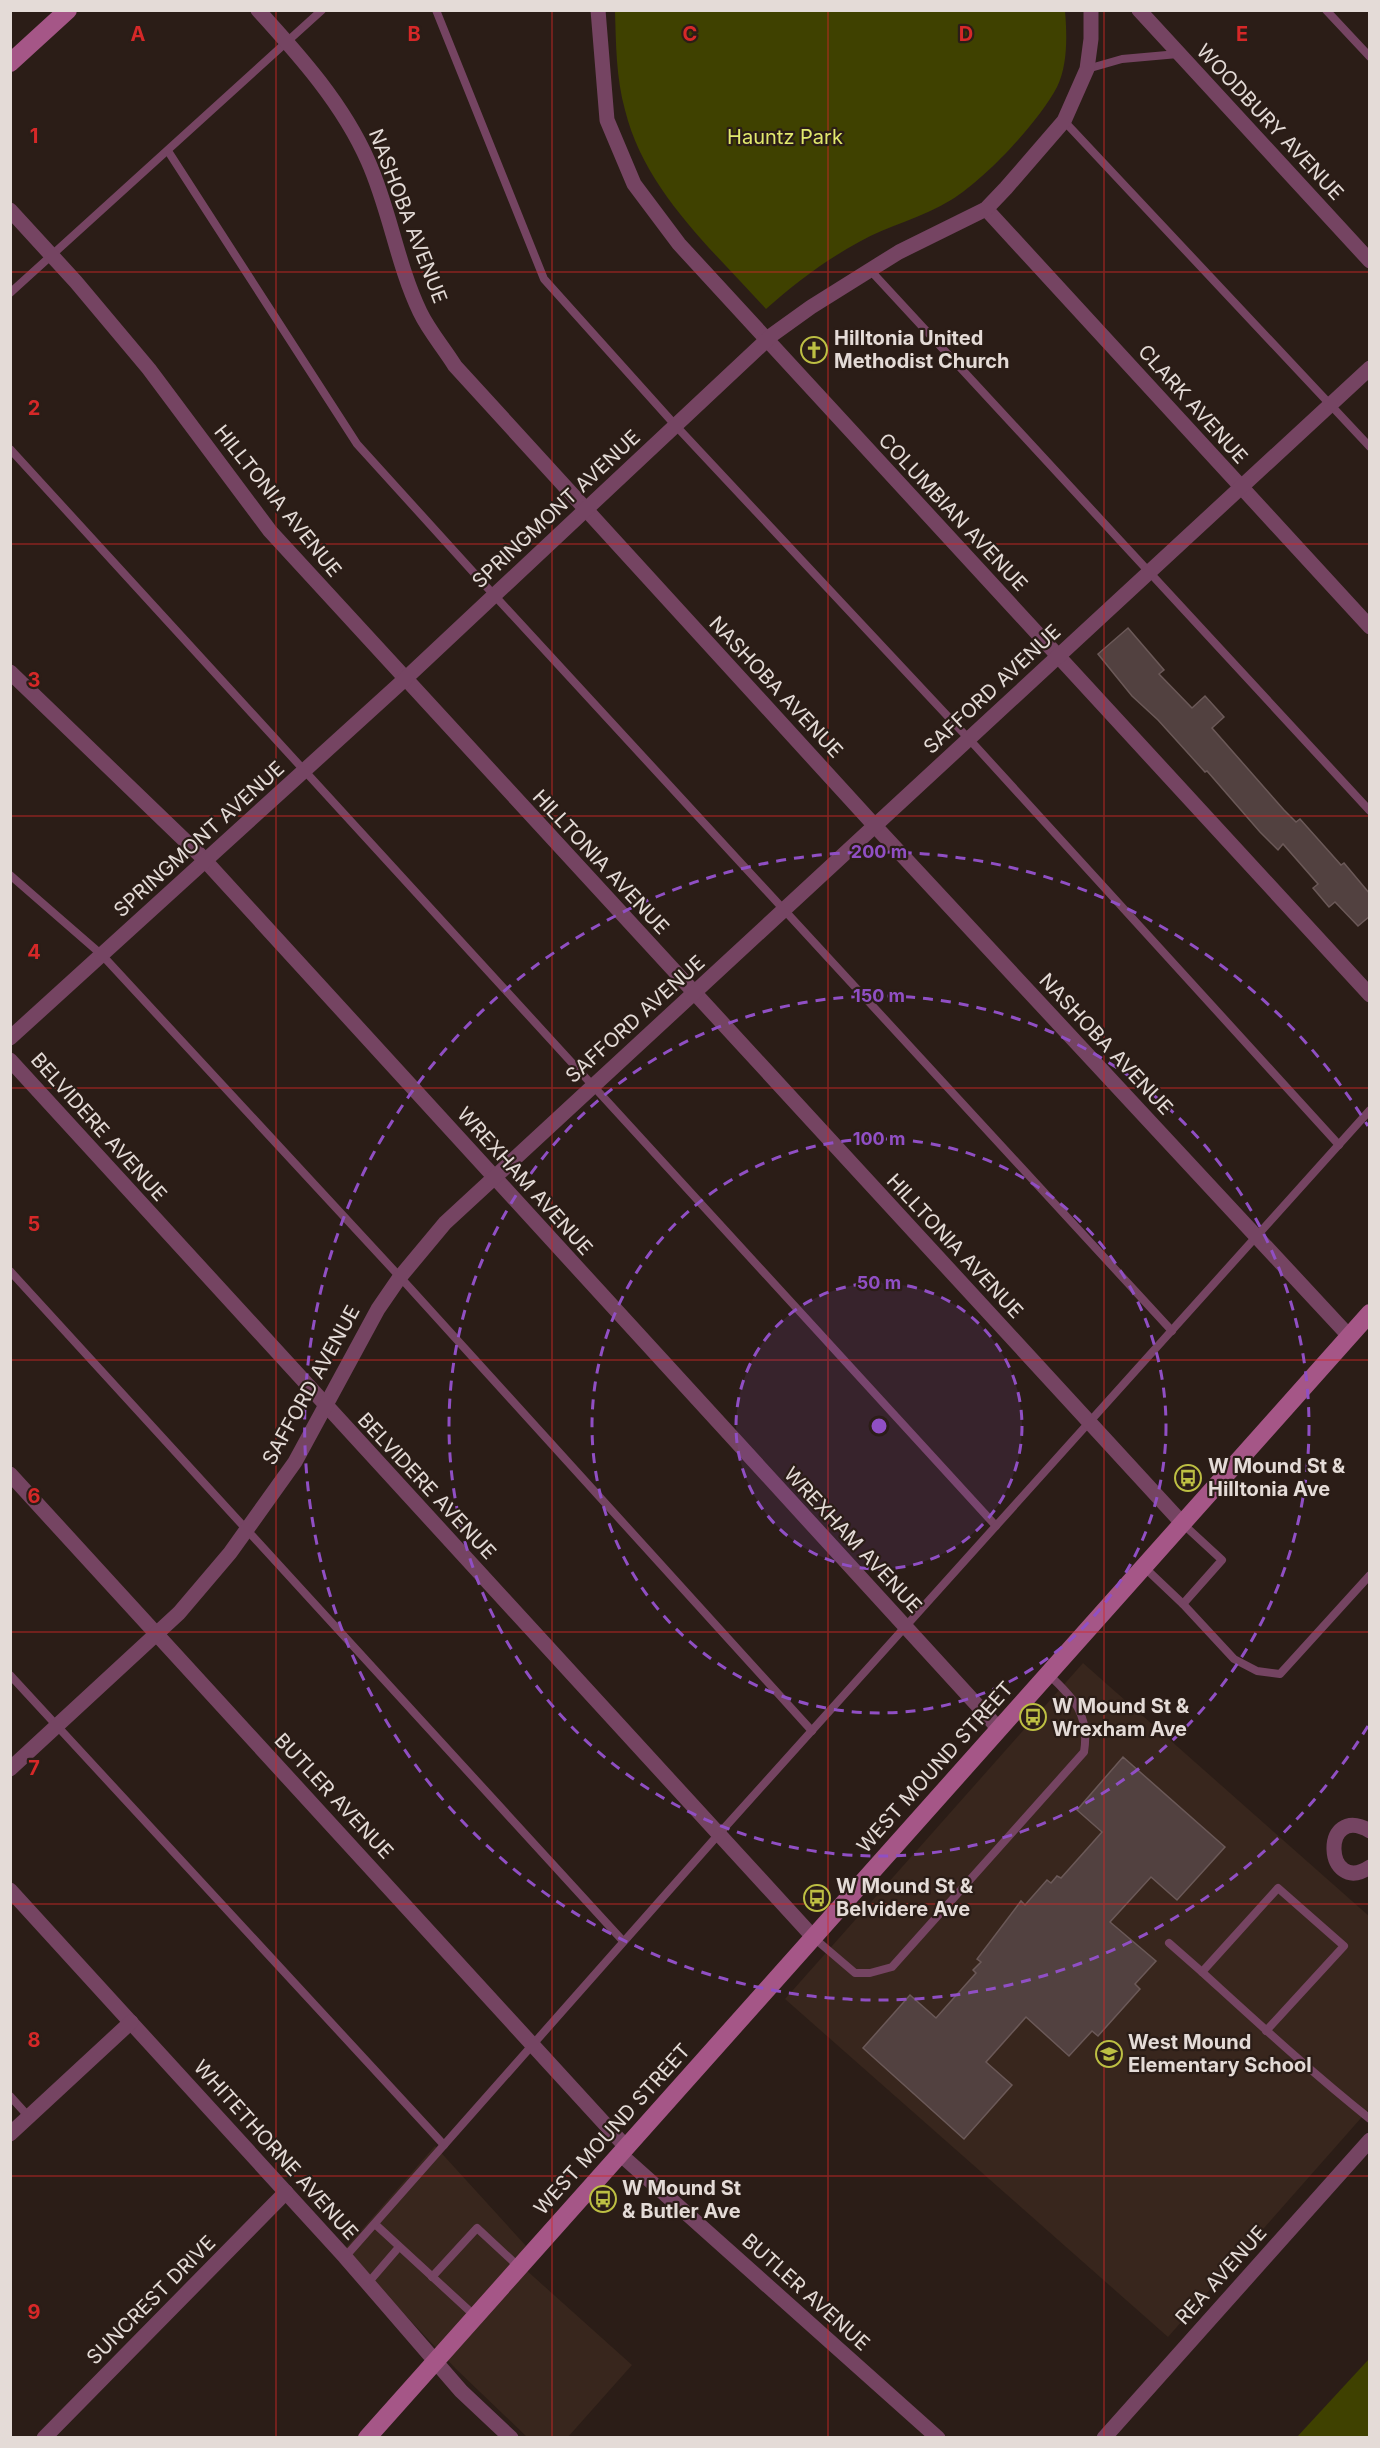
<svg xmlns="http://www.w3.org/2000/svg" width="1380" height="2448" viewBox="0 0 1380 2448" font-family="Inter,sans-serif">
<rect width="100%" height="100%" fill="#2b1d17"/>
<g fill="#38261d">
<path d="M1083 1663 1369 1916V2109L1168 2337 785 1999Z"/>
<path d="M435 2146 527 2247 515 2260 632 2365 568 2437H527L456 2369 344 2250Z"/>
</g>
<g fill="#3f4100">
<path d="M615 11H1065C1067 34 1068 65 1057 87 1038 123 985 179 951 200 922 218 889 225 859 242 826 260 795 283 766 309 712 249 645 191 625 110 616 77 616 44 615 11Z"/>
<path d="M1369 2359V2437H1297Z"/>
</g>
<g fill="#524140" stroke="#6b5958" stroke-width="1.5">
<path d="M1128 628 1164 670 1159 674 1192 708 1205 696 1224 717 1212 728 1284 810 1296 822 1300 819 1341 865 1344 863 1370 894V916L1358 926 1335 902 1329 907 1313 888 1318 884 1283 844 1278 850 1260 832 1207 771 1205 772 1158 720 1132 696 1098 654Z"/>
<path d="M1123 1757 1225 1847 1177 1900 1151 1877 1110 1922 1156 1961 1135 1984 1140 1989 1098 2036 1092 2031 1069 2056 1026 2017 986 2062 1012 2085 964 2139 863 2048 910 1995 936 2018 976 1973 973 1970 981 1962 977 1959 1021 1901 1025 1905 1047 1880 1051 1883 1057 1876 1061 1878 1102 1832 1077 1810Z"/>
</g>
<g fill="none" stroke-linecap="round" stroke-linejoin="round">
<g stroke="#754462" stroke-width="8">
<path d="M436 10 544 279 676 426 969 739 1339 1145"/>
<path d="M1326 10 1370 57"/>
<path d="M1087 69 1122 59 1178 54"/>
<path d="M1064 121 1370 447"/>
<path d="M168 151 357 444 494 595 1172 1331"/>
<path d="M870 270 1370 811"/>
<path d="M10 293 322 10"/>
<path d="M10 449 996 1526"/>
<path d="M10 875 102 955 400 1277 812 1731"/>
<path d="M10 1271 623 1941"/>
<path d="M1183 1524 1222 1560 1183 1604"/>
<path d="M1144 1567 1183 1604 1234 1659 1257 1671 1280 1674 1370 1575"/>
<path d="M10 1675 444 2145"/>
<path d="M814 1938 855 1973H870L892 1967 1084 1752C1090 1715 1074 1698 1048 1674"/>
<path d="M1169 1943 1202 1972"/>
<path d="M1266 2031 1344 1946 1278 1888 1202 1972C1257 2022 1311 2072 1370 2119"/>
<path d="M10 2096 29 2117"/>
<path d="M375 2224 475 2316"/>
<path d="M345 2257 718 1835 1370 1110"/>
<path d="M432 2277 477 2228 519 2267"/>
<path d="M368 2283 399 2247"/>
</g>
<g stroke="#754462" stroke-width="15">
<path d="M258 10C300 56 343 104 368 161 390 210 397 264 420 312 429 331 444 348 455 366L875 826 1349 1336"/>
<path d="M598 10 607 120 634 184 679 244 1370 995"/>
<path d="M1139 10 1370 261"/>
<path d="M986 209 1370 627"/>
<path d="M10 210 76 282 149 369 270 531 1183 1524"/>
<path d="M10 672 200 855 999 1729"/>
<path d="M10 1038 405 679 772 335 811 307 899 252 986 209 1006 188 1064 121 1087 69 1091 39V10"/>
<path d="M10 1060 814 1938"/>
<path d="M10 1474 626 2147"/>
<path d="M10 1769 179 1613 230 1553 295 1462 378 1309 400 1277 445 1223 1370 368"/>
<path d="M1370 1831C1320 1802 1324 1897 1370 1867"/>
<path d="M10 1890 345 2257 461 2391 511 2438"/>
<path d="M10 2134 131 2022"/>
<path d="M620 2154 938 2438"/>
<path d="M44 2438 286 2192"/>
<path d="M1104 2438 1370 2140"/>
</g>
<g stroke="#a55687" stroke-width="18">
<path d="M10 63 68 10"/>
<path d="M367 2438 1370 1313"/>
</g>
</g>
<path fill="none" stroke="#d62828" stroke-width="1.5" stroke-opacity="0.55" d="M276 10V2438M552 10V2438M828 10V2438M1104 10V2438M10 272H1370M10 544H1370M10 816H1370M10 1088H1370M10 1360H1370M10 1632H1370M10 1904H1370M10 2176H1370"/>
<circle cx="879" cy="1426" r="143" fill="#904fc4" fill-opacity=".12"/>
<g fill="none" stroke="#904fc4" stroke-width="3" stroke-dasharray="10 8">
<circle cx="879" cy="1426" r="143"/>
<circle cx="879" cy="1426" r="287"/>
<circle cx="879" cy="1426" r="430"/>
<path d="M1368 1726A574 574 0 1 1 1368 1126"/>
</g>
<defs>
<symbol id="church-ring" viewBox="-11 -11 22 22"><circle r="9.5" fill="#2b1d17" stroke="#bdbf43" stroke-width="1.5"/><path d="M-1.2-6h2.4v3.5h3.3v2.4h-3.3V6h-2.4V-.1h-3.3v-2.4h3.3Z" fill="#bdbf43"/></symbol>
<symbol id="bus-ring" viewBox="-11 -11 22 22"><circle r="9.5" fill="#2b1d17" stroke="#bdbf43" stroke-width="1.5"/><path d="M-5-6H5V4H4V6H2V4H-2V6H-4V4H-5ZM-3.5-4V0h7V-4ZM-3.5 1.2v1.5H-2V1.2ZM2 1.2v1.5H3.5V1.2Z" fill="#bdbf43"/></symbol>
<symbol id="school-ring" viewBox="-11 -11 22 22"><circle r="9.5" fill="#2b1d17" stroke="#bdbf43" stroke-width="1.5"/><path d="M0-5L7-2L0 1L-7-2ZM-4 1L0 2.5L4 1V4Q0 6-4 4Z" fill="#bdbf43"/></symbol>
</defs>
<g fill-rule="evenodd">
<use href="#church-ring" x="799" y="335" width="30" height="30"/>
<use href="#bus-ring" x="1173" y="1463" width="30" height="30"/>
<use href="#bus-ring" x="1018" y="1702" width="30" height="30"/>
<use href="#bus-ring" x="802" y="1883" width="30" height="30"/>
<use href="#school-ring" x="1094" y="2039" width="30" height="30"/>
<use href="#bus-ring" x="588" y="2184" width="30" height="30"/>
</g>
<g text-anchor="middle" dominant-baseline="central" stroke-width="4.5" stroke-linejoin="round" paint-order="stroke">
<g font-size="20" fill="#e4dbd7" stroke="#2b1d17">
<text transform="translate(1270 122) rotate(47)">WOODBURY AVENUE</text>
<text transform="translate(408 216) rotate(69)">NASHOBA AVENUE</text>
<text transform="translate(1193 404) rotate(48)">CLARK AVENUE</text>
<text transform="translate(278 501) rotate(51)">HILLTONIA AVENUE</text>
<text transform="translate(556 509) rotate(-43)">SPRINGMONT AVENUE</text>
<text transform="translate(953 512) rotate(47)">COLUMBIAN AVENUE</text>
<text transform="translate(776 687) rotate(47)">NASHOBA AVENUE</text>
<text transform="translate(992 689) rotate(-43)">SAFFORD AVENUE</text>
<text transform="translate(199 839) rotate(-42)">SPRINGMONT AVENUE</text>
<text transform="translate(601 862) rotate(47)">HILLTONIA AVENUE</text>
<text transform="translate(635 1019) rotate(-42)">SAFFORD AVENUE</text>
<text transform="translate(1106 1044) rotate(47)">NASHOBA AVENUE</text>
<text transform="translate(99 1127) rotate(48)">BELVIDERE AVENUE</text>
<text transform="translate(525 1181) rotate(48)">WREXHAM AVENUE</text>
<text transform="translate(955 1246) rotate(47)">HILLTONIA AVENUE</text>
<text transform="translate(311 1385) rotate(-61)">SAFFORD AVENUE</text>
<text transform="translate(427 1486) rotate(47)">BELVIDERE AVENUE</text>
<text transform="translate(853 1540) rotate(47)">WREXHAM AVENUE</text>
<text transform="translate(935 1767) rotate(-48)">WEST MOUND STREET</text>
<text transform="translate(334 1796) rotate(47)">BUTLER AVENUE</text>
<text transform="translate(612 2129) rotate(-48)">WEST MOUND STREET</text>
<text transform="translate(276 2150) rotate(48)">WHITETHORNE AVENUE</text>
<text transform="translate(1221 2275) rotate(-48)">REA AVENUE</text>
<text transform="translate(806 2292) rotate(42)">BUTLER AVENUE</text>
<text transform="translate(151 2300) rotate(-45)">SUNCREST DRIVE</text>
</g>
<g font-size="20" fill="#e1e96d" stroke="#2b1d17">
<text x="785" y="137">Hauntz Park</text>
</g>
<g font-size="20" font-weight="bold" fill="#e4dbd7" stroke="#2b1d17" text-anchor="start">
<text x="834" y="338">Hilltonia United<tspan x="834" dy="23">Methodist Church</tspan></text>
<text x="1208" y="1466">W Mound St &amp;<tspan x="1208" dy="23">Hilltonia Ave</tspan></text>
<text x="1052" y="1706">W Mound St &amp;<tspan x="1052" dy="23">Wrexham Ave</tspan></text>
<text x="836" y="1886">W Mound St &amp;<tspan x="836" dy="23">Belvidere Ave</tspan></text>
<text x="1128" y="2042">West Mound<tspan x="1128" dy="23">Elementary School</tspan></text>
<text x="622" y="2188">W Mound St<tspan x="622" dy="23">&amp; Butler Ave</tspan></text>
</g>
</g>
<g font-size="20" text-anchor="middle" font-weight="bold" fill="#d62828" stroke="#2b1d17" stroke-width="4.5" stroke-linejoin="round" paint-order="stroke">
<text x="138" y="41">A</text>
<text x="414" y="41">B</text>
<text x="690" y="41">C</text>
<text x="966" y="41">D</text>
<text x="1242" y="41">E</text>
<text x="34" y="143">1</text>
<text x="34" y="415">2</text>
<text x="34" y="687">3</text>
<text x="34" y="959">4</text>
<text x="34" y="1231">5</text>
<text x="34" y="1503">6</text>
<text x="34" y="1775">7</text>
<text x="34" y="2047">8</text>
<text x="34" y="2319">9</text>
</g>
<circle cx="879" cy="1426" r="9" fill="#904fc4" stroke="#2b1d17" stroke-width="3"/>
<g font-size="18" text-anchor="middle" font-weight="bold" fill="#904fc4" stroke="#2b1d17" stroke-width="4.5" stroke-linejoin="round" paint-order="stroke">
<text x="879" y="858">200 m</text>
<text x="879" y="1002">150 m</text>
<text x="879" y="1145">100 m</text>
<text x="879" y="1289">50 m</text>
</g>
<rect width="1380" height="2448" fill="none" stroke="#e4dbd7" stroke-width="24"/>
</svg>
